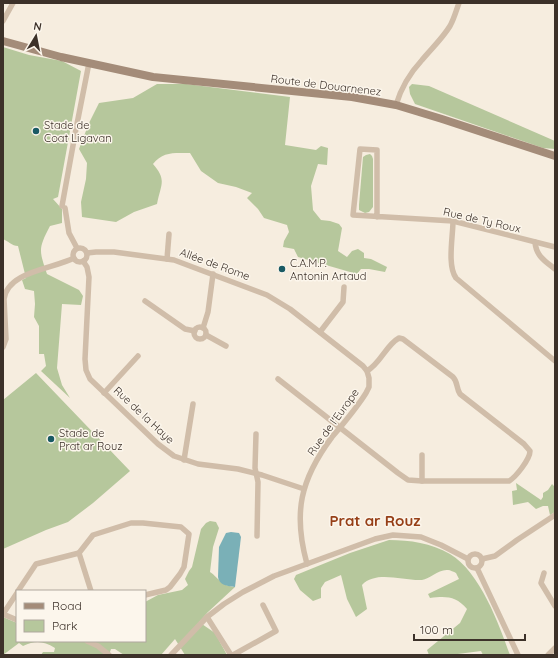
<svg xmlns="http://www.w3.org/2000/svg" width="558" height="658" viewBox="0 0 558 658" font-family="Quicksand,sans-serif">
<rect width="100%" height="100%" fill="#f6eddf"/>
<g fill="#b6c79c">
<path d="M3 47 29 55 62 61 81 71 58 197 53 199 62 209V223L50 226C38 249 39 250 47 274L79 290 83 296 81 305 62 304 57 368 62 385 70 398 41 371 46 366 44 354H39V326L34 317 35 304 34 291 25 289 22 280 26 278 18 246C12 246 8 241 3 239Z"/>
<path d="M157 84H186L290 97 285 145 316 150 321 146 328 148 327 165 318 164 311 186 313 210 321 220 330 221 339 224 342 228 338 251 347 257 352 251 358 249 364 253V258L371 259 387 267 385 272 369 269H361L357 274 298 257 294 249 283 247 284 241 289 232 287 225 264 218 258 209 247 198 252 193 236 187 218 183 201 171 190 153C175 153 163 151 153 164 167 180 161 184 157 204L134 212 116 222 82 217 81 202 86 179 87 163 79 149 89 123 99 103 133 98Z"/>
<path d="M412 84 429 86 555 141V149L543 148 415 104 410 94 409 87Z"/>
<path d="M370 154 372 156 373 159V207L369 212 365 213 359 210V205L363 157 366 155Z"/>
<path d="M36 373 130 471 93 503 68 522 46 530 3 549V400Z"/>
<path d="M516 483 541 500 543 497V493L548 490 552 484 555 487V512L550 515 548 506H543L536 509 528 502 513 505 512 491 517 490Z"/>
<path d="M210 521 216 522 219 528 213 547 210 572C220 579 221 586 235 587L208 612 199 622 215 633 227 655H210L206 654V655H185L175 639 161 655H124L115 649H111L109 655H41L43 652H54L55 648C43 641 36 640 23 646L19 643 3 655V617L17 623V641H145V602L158 595 182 590 188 585 185 579 189 571 192 567 201 529 206 523Z"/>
<path d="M389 540C410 540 431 543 450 554 480 572 499 624 510 655H483L481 651 450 655H429L427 650 460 623 467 609C456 596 446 596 430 598L428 594 459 579 456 573C454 572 450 570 448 570 438 569 430 579 422 580 403 581 376 570 362 585L367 609 356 617 347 599 341 575 325 582 321 588V598L313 601 300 590 294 579 296 575 350 553Z"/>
</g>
<path fill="#7ab0b7" d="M231 532 239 533 241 537 235 587C227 586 219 585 218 577L219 547 226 533Z"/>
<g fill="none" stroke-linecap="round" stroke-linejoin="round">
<g stroke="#d0bda9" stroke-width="5.5">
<path d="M3 21 13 3"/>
<path d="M396 105C401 88 410 73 422 60 431 49 442 39 450 26 454 19 456 11 459 3"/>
<path d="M62 206 76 129 89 63"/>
<path d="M65 208 69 233 77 248"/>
<path d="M377 217V150L360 149 353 215 453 221 555 247"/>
<path d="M453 221C453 236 447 266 456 278L555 361"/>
<path d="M535 242C536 256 545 261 555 269"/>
<circle cx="80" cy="255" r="7"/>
<path d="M87 253 96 252H114L174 260 267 295 290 309 363 366 367 371 369 378V387L366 393C356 409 344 423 332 437 300 480 293 513 307 564"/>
<path d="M167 259 169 234"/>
<path d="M83 261 87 267 89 277 85 359 86 370 90 379 158 444 174 456 198 464 238 469 262 475 304 489"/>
<path d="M145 301 185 329 195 331"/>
<circle cx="200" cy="333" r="6"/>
<path d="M203 328 208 312 213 274"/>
<path d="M320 332 343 302 344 287"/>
<path d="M206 335 226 346"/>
<path d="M3 347 6 339 4 299C8 271 53 269 74 258"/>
<path d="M278 379 398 473 408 480 422 481H509C516 477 530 459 530 451L524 444 460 394C456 388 458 382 453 377L403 339 399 338C386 345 381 363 367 371"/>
<path d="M104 393 138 356"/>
<path d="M256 434 255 468 258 482 257 536"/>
<path d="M184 460 193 404"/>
<path d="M422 481V455"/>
<circle cx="475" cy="561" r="7"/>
<path d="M482 559 495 556 517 540 555 515"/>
<path d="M477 568 518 655"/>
<path d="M544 573 541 583 555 606"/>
<path d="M18 591 36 564 79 553"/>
<path d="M91 591 79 553 93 535 131 523H143L181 527 189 534 184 567 180 574 170 587 166 590 145 595"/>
<path d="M3 614 17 593"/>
<path d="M3 614 17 620"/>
<path d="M207 617 231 655"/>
<path d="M87 641 98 646 109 655"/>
<path d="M171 655 207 617 224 604 243 592 274 576 375 539 393 535 421 537 441 545 468 559"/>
<path d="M233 655 276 631 263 605"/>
<path d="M548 655 555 648"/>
</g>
<path stroke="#a48c79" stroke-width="8" d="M3 41 61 57 153 77 352 97 396 105 442 119 555 156"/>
</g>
<g fill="#195a64" stroke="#fcf6ec" stroke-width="1.5">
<circle cx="36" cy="131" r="4"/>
<circle cx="282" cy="269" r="4"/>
<circle cx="51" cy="439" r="4"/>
</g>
<g text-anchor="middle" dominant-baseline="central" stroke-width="3" stroke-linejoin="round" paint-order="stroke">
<g font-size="11" fill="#3c3129" stroke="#fcf6ec">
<text transform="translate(326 85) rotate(7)">Route de Douarnenez</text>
<text transform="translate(482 220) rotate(13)">Rue de Ty Roux</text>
<text transform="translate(215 264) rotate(20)">Allée de Rome</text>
<text transform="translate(144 415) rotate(43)">Rue de la Haye</text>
<text transform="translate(333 422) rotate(-54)">Rue de l'Europe</text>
</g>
<g font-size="11" fill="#3c3129" stroke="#fcf6ec" text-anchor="start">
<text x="44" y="125">Stade de<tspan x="44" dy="13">Coat Ligavan</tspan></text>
<text x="290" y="263">C.A.M.P.<tspan x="290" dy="13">Antonin Artaud</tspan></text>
<text x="59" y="433">Stade de<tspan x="59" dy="13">Prat ar Rouz</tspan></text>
</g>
<g font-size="15" font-weight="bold" fill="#963f17" stroke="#fcf6ec">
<text x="375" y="520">Prat ar Rouz</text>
</g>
</g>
<rect width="558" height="658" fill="none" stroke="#3c3129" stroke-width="8"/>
<rect x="16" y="590" width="130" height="52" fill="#fcf6ec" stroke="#afa79e"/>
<rect x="24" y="603" width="20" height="6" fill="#a48c79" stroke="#afa79e"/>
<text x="52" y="610" font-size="12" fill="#3c3129">Road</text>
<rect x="24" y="620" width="20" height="12" fill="#b6c79c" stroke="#afa79e"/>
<text x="52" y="630" font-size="12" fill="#3c3129">Park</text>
<g transform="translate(36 36) rotate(10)" stroke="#fcf6ec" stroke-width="3" paint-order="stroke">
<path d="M0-3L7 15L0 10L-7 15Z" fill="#3c3129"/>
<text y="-6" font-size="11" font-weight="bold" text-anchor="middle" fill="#3c3129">N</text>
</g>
<path d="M414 634v6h111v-6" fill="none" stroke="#3c3129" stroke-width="2"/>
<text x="420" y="634" font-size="12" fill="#3c3129" stroke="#fcf6ec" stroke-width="3" paint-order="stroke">100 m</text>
</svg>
